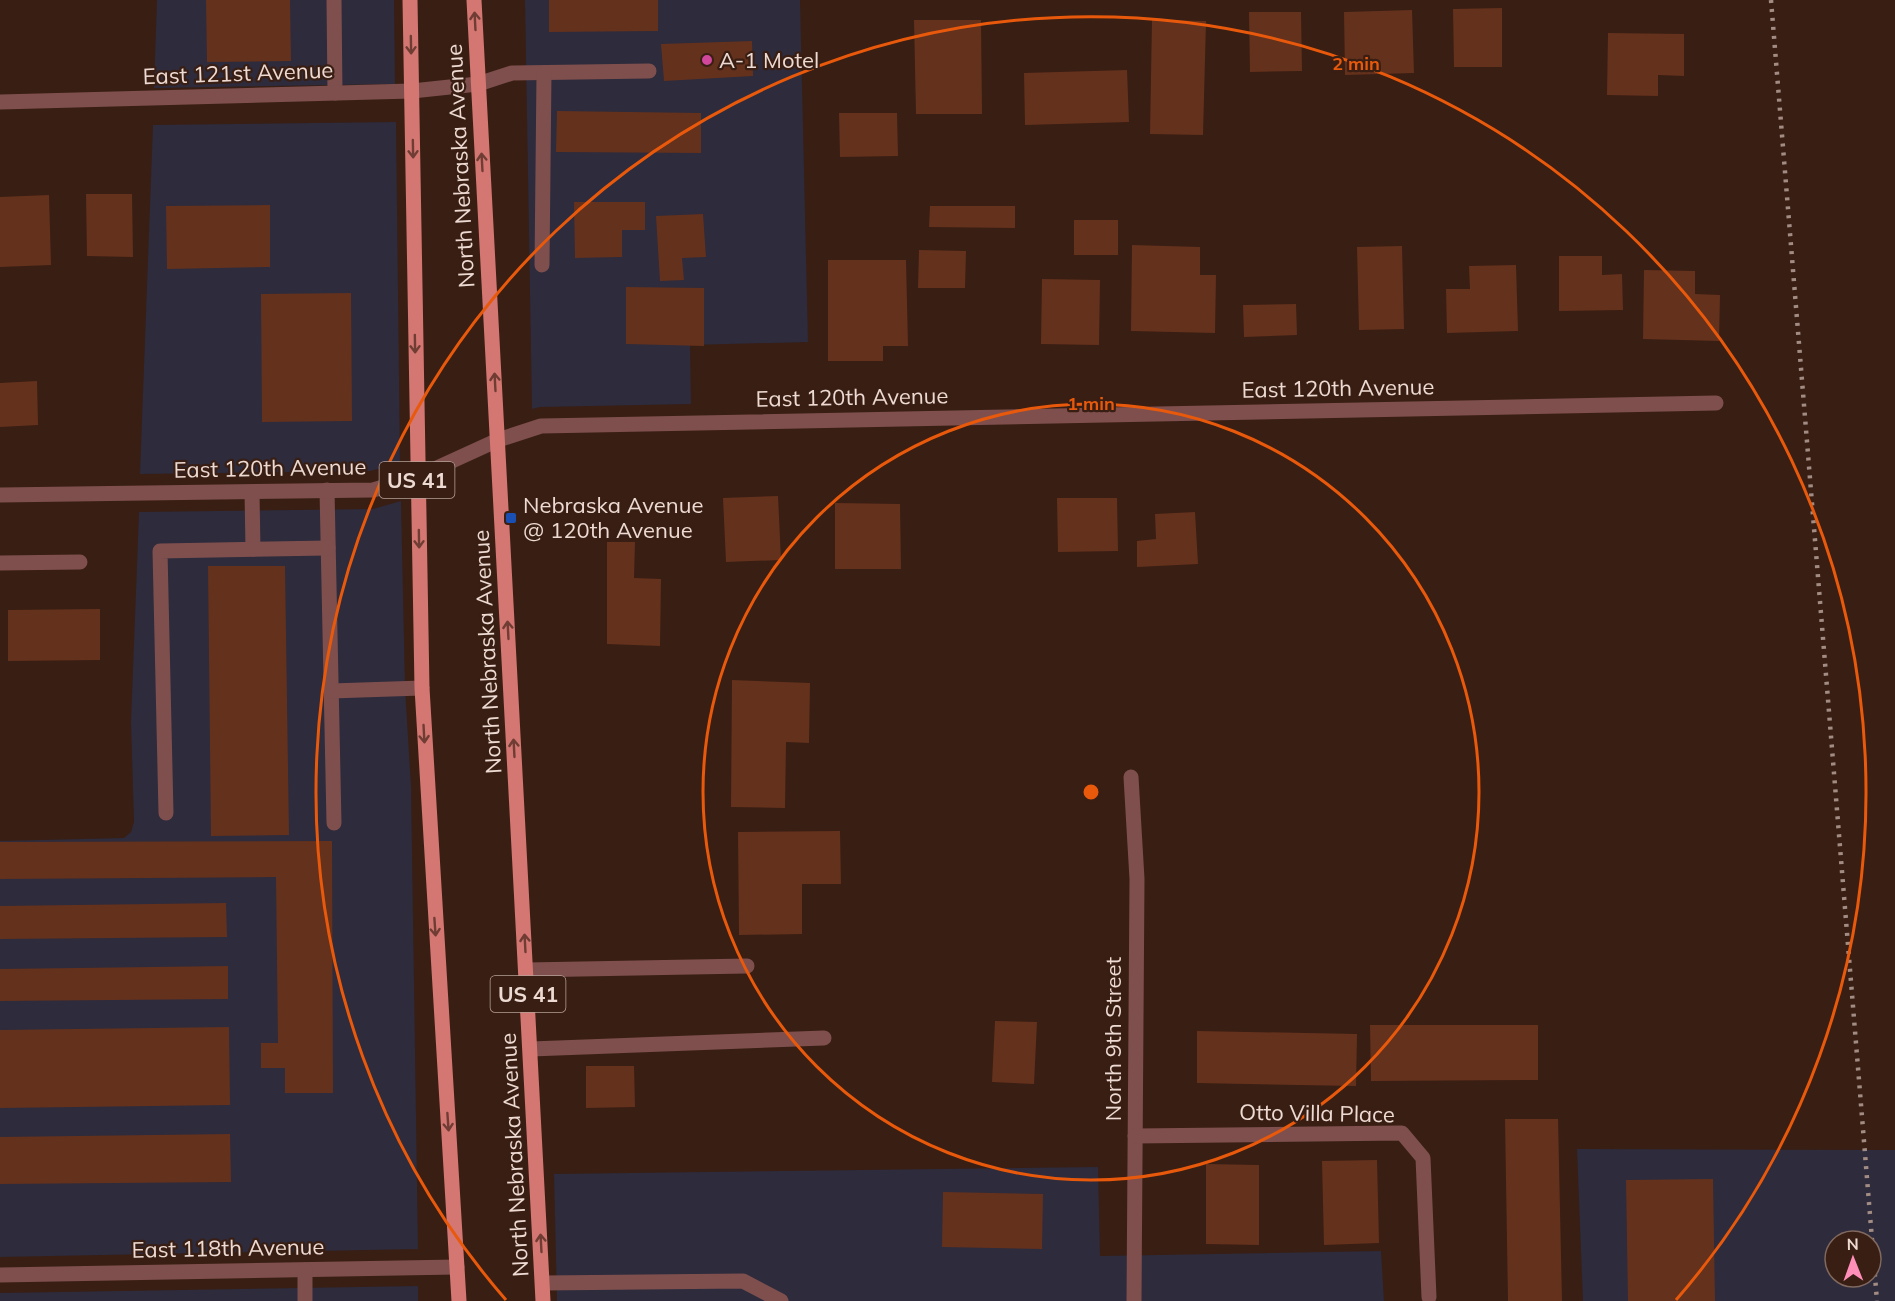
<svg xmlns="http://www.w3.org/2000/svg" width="1895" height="1301" viewBox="0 0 1895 1301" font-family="Mulish,sans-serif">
<rect width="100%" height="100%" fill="#391e13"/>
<g fill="#2d2b3c" fill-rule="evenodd">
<path d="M157 0H394L395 84 154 88Z"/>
<path d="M525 0H800L808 342 690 345 691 404 540 407 532 409Z"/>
<path d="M396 122 400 463 370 471 140 474 153 125Z"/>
<path d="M401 501 405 688 411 786 418 1249 0 1257V841L124 838 131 832 134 822 131 722 139 512 373 509Z"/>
<path d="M1577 1149 1895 1150V1301H1583ZM1835 1241H1871V1277H1835Z"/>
<path d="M1098 1167 1100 1256 1381 1251 1384 1301H557L554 1174Z"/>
<path d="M418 1286V1301H0V1293Z"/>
</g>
<g fill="#64311d">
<path d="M206 0H290L291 61 207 62Z"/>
<path d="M549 0H658V31L549 32Z"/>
<path d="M1502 8V67H1454L1453 9Z"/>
<path d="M1412 10 1414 73 1345 75 1344 12Z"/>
<path d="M1249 12H1301L1302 71 1250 72Z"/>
<path d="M914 20H981L982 114H916Z"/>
<path d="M1152 20 1206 21 1203 135 1150 134Z"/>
<path d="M1608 33 1684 34V76L1658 75V96L1607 95Z"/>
<path d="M752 41 753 76 664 81 661 44Z"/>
<path d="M1127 70 1129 122 1025 125 1024 73Z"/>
<path d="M557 111 701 113V153L556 152Z"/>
<path d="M839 113H897L898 156 840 157Z"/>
<path d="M86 194H132L133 257 87 256Z"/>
<path d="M49 195 51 265 0 267V197Z"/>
<path d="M574 202H645V230H622V257L575 258Z"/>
<path d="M270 205V267L167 269 166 206Z"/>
<path d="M930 206H1015V228L929 227Z"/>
<path d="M703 214 706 257 682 258 684 280 660 281 656 216Z"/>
<rect x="1074" y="220" width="44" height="35"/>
<path d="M1132 245 1200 247V275H1216L1215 333 1131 331Z"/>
<path d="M1402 246 1404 329 1359 330 1357 247Z"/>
<path d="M919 250 966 251 965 288H918Z"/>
<path d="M1559 256H1602V275L1622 274 1623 310 1559 311Z"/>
<path d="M828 260H906L908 346H883V361H828Z"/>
<path d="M1516 265 1518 331 1447 333 1446 289H1470L1469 266Z"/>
<path d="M1644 270 1695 271V294L1720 295 1719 341 1643 339Z"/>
<path d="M1042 279 1100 280 1099 345 1041 344Z"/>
<path d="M626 287 704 288V346L626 344Z"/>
<path d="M351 293 352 421 262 422 261 294Z"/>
<path d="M1296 304 1297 335 1244 337 1243 305Z"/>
<path d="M37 381 38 425 0 427V383Z"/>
<path d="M778 496 781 560 726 562 723 498Z"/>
<path d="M1057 498H1117L1118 551 1058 552Z"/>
<path d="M835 503 900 504 901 569H835Z"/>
<path d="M1195 512 1198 564 1137 567V541L1156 539 1155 514Z"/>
<path d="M607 542H635L634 578 661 579 660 646 607 644Z"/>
<path d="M208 566H285L289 835 211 836Z"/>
<path d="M100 609V660L8 661V610Z"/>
<path d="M732 680 810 683 809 743 786 742 785 808 731 807Z"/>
<path d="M840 831 841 884H802V934L739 935 738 832Z"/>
<path d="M332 841 333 1093H285V1068H261V1043H278L276 877 0 879V842Z"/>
<path d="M226 903 227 937 0 939V906Z"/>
<path d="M228 966V999L0 1001V969Z"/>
<path d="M995 1021 1037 1022 1034 1084 992 1082Z"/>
<path d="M1370 1025H1538V1080L1371 1081Z"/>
<path d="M229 1027 230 1105 0 1108V1030Z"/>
<path d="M1197 1031 1357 1034 1356 1086 1197 1083Z"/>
<path d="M586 1066H634L635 1107 586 1108Z"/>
<path d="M1505 1119H1558L1562 1301H1508Z"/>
<path d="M230 1134 231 1182 0 1184V1137Z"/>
<path d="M1377 1160 1379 1243 1324 1245 1322 1161Z"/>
<path d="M1206 1164 1259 1165V1245L1206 1244Z"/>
<path d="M1713 1179 1715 1301H1628L1626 1180Z"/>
<path d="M943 1192 1043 1194 1042 1249 942 1247Z"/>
</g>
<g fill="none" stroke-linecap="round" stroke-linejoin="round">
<g stroke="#7e4f4d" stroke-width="15">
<path d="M334 0 335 93"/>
<path d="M0 102 412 91 478 84 512 73 649 71"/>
<path d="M542 265 544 73"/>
<path d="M327 490 334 823"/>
<path d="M252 492 253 549"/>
<path d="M0 495 373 490 417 477 498 440 541 426 1716 403"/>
<path d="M0 563 80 562"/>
<path d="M331 691 422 688"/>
<path d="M1131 777 1137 879 1134 1301"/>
<path d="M166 813 160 551 328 548"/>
<path d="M526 970 747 966"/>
<path d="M531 1049 824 1038"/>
<path d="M1135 1136 1402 1133 1423 1158 1429 1297"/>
<path d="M0 1275 457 1267"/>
<path d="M543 1283 743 1281 781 1301"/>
<path d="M305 1301V1270"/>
</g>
<g stroke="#d47671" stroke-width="15">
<path d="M410 0 422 688 459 1301"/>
<path d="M474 0 543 1301"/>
</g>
<path stroke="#a28c83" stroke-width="4.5" stroke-dasharray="3 6" stroke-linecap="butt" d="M1771 0 1877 1301"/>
</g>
<defs><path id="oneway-shaft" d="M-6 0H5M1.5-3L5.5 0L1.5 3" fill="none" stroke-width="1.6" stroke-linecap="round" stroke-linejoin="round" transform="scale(1.5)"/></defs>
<g stroke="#6f3d34">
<use href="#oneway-shaft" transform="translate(475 21) rotate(-93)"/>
<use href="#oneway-shaft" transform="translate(411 45) rotate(89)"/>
<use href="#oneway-shaft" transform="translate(413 149) rotate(89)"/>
<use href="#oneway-shaft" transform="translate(482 162) rotate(-93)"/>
<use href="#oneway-shaft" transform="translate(415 344) rotate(89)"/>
<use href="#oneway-shaft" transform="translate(495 382) rotate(-93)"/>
<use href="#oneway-shaft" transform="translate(419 539) rotate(89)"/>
<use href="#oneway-shaft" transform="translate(508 630) rotate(-93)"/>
<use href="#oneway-shaft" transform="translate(424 734) rotate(87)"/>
<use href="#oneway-shaft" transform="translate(514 748) rotate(-93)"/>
<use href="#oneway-shaft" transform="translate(435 927) rotate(86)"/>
<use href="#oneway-shaft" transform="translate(525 943) rotate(-93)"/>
<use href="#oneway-shaft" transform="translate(448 1122) rotate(86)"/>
<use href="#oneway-shaft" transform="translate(541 1243) rotate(-93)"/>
</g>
<g fill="none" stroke="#e8590c" stroke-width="3">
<circle cx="1091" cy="792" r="388"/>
<path d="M506 1300A775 775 0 1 1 1676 1300"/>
</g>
<circle fill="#d1479c" stroke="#391e13" stroke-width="2" cx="707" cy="60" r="6"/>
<rect fill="#1a4fb4" stroke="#391e13" stroke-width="2" x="505" y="512" width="12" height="12" rx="3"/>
<g text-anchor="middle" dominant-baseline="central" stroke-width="4.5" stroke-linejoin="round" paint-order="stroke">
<g fill="#391e13" stroke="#b7a299" stroke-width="1.5">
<rect x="379.5" y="462" width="75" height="36" rx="4.5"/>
<rect x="490.5" y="976" width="75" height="36" rx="4.5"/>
</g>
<g font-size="21" font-weight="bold" fill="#eddad2">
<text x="417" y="480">US 41</text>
<text x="528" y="994">US 41</text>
</g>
<g font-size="22" fill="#eddad2" stroke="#391e13" text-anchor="start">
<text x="719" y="60">A-1 Motel</text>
<text x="523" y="505">Nebraska Avenue<tspan x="523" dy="25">@ 120th Avenue</tspan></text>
</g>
<g font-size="22" fill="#eddad2" stroke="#391e13">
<text transform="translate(238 73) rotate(-2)">East 121st Avenue</text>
<text transform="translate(460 166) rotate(-93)">North Nebraska Avenue</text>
<text transform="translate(1338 388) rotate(-1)">East 120th Avenue</text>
<text transform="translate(852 397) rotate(-1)">East 120th Avenue</text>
<text transform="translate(270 468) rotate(-1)">East 120th Avenue</text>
<text transform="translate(487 652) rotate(-93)">North Nebraska Avenue</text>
<text transform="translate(1113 1039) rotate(-90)">North 9th Street</text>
<text transform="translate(1317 1113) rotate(1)">Otto Villa Place</text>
<text transform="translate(514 1155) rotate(-93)">North Nebraska Avenue</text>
<text transform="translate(228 1248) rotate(-1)">East 118th Avenue</text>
</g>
</g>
<circle cx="1091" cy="792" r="9" fill="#e8590c" stroke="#391e13" stroke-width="3"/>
<g font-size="18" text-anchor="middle" font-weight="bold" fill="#e8590c" stroke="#391e13" stroke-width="4.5" stroke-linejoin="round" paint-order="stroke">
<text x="1356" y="70">2 min</text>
<text x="1091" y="410">1 min</text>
</g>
<g transform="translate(1853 1259) rotate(359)"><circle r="28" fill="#391e13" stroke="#81695f" stroke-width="1.5"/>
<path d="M0-4.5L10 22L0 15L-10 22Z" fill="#ff8eb9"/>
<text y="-9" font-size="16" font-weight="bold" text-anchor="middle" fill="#eddad2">N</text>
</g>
</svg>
